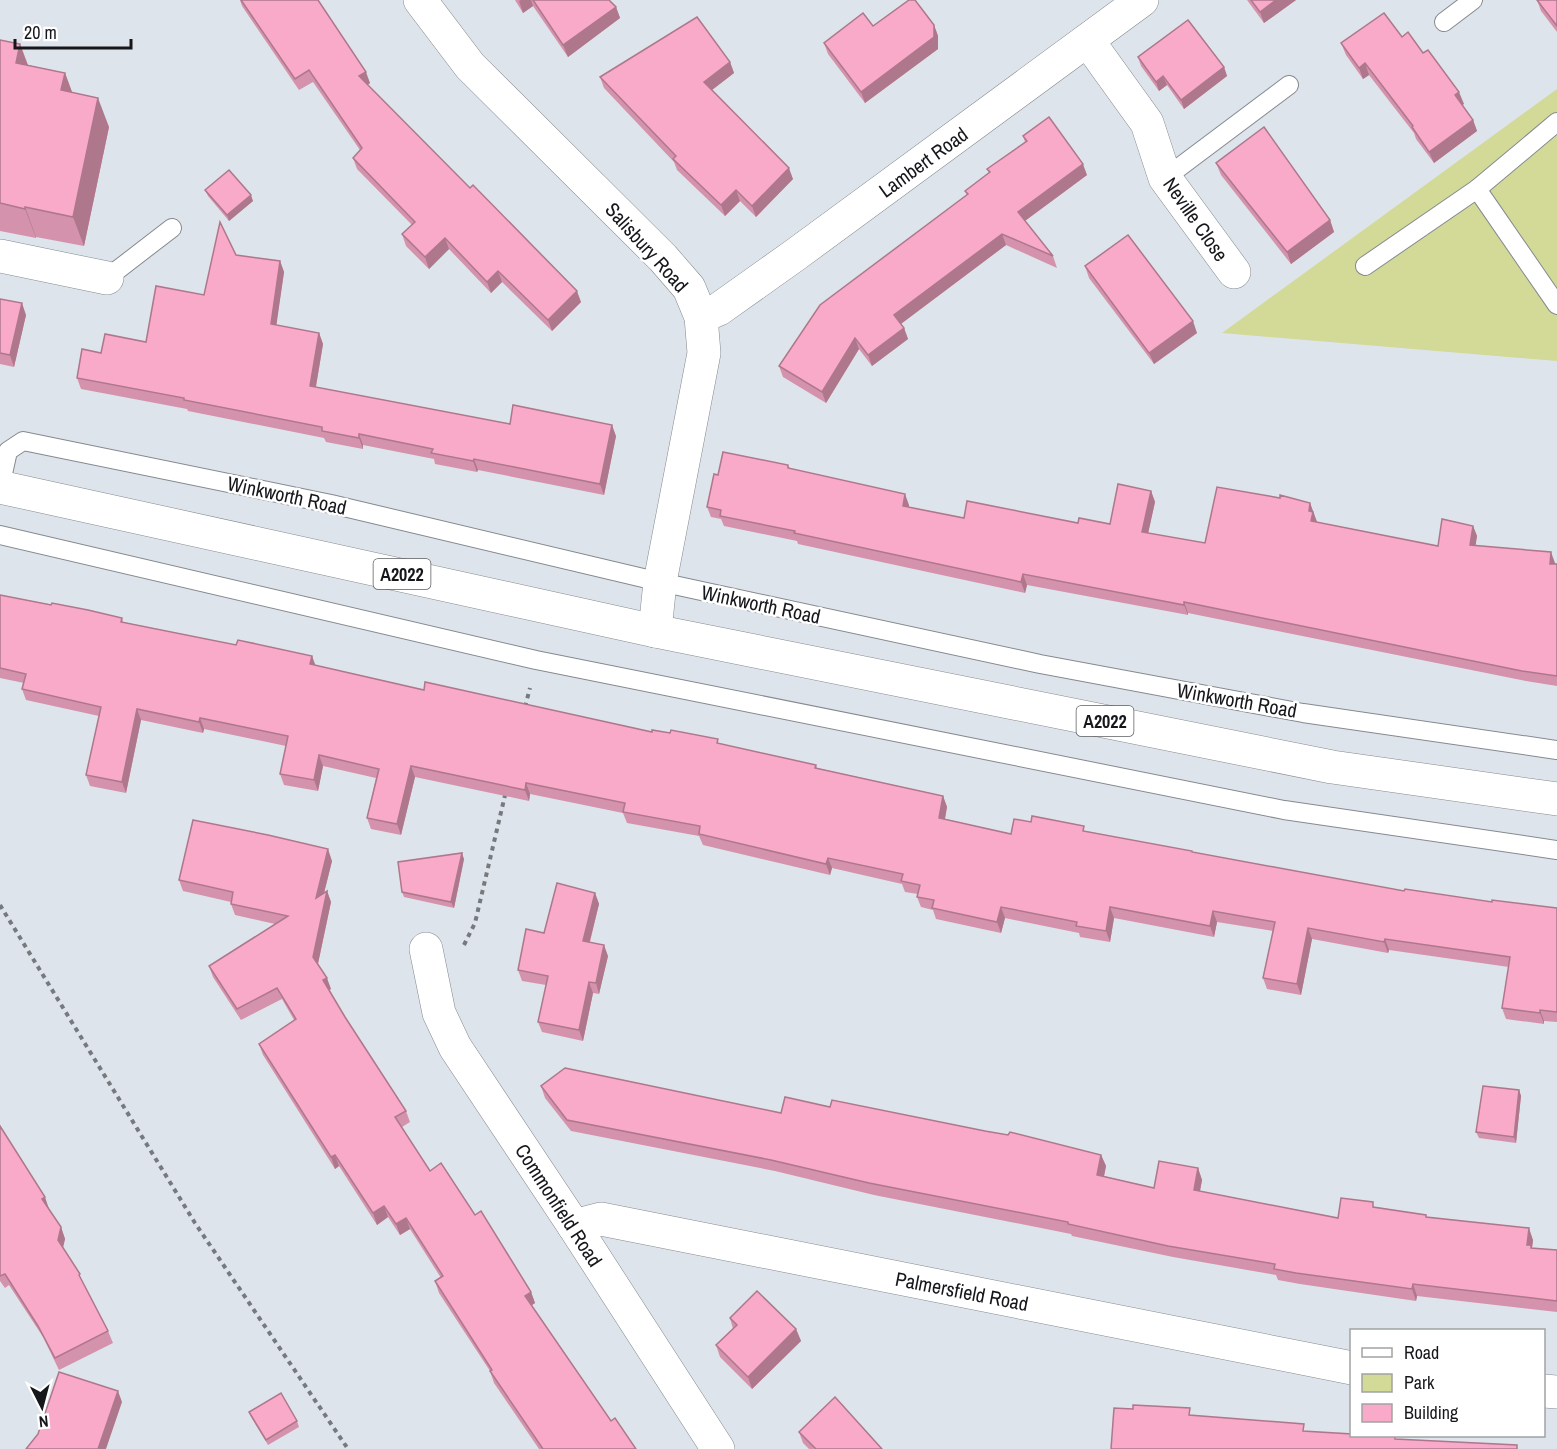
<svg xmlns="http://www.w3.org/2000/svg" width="1557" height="1449" viewBox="0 0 1557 1449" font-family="'Archivo Narrow',sans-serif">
<rect width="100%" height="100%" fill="#dee4eb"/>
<path fill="#d3da97" d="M1557 89V361L1222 333Z"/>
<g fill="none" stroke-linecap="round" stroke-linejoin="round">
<defs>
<g id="service">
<path d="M1444 22 1473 0"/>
<path d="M1165 178 1289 85"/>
<path d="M1477 189 1557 305"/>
<path d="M1365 266 1477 189 1557 122"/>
<path d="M107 278 172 228"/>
<path d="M0 487 8 451 23 441 331 504 660 582 1040 664 1303 713 1557 750"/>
<path d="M0 535 536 660 1284 810 1557 850"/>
</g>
<g id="minor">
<path d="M420 0 470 66 663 258 689 288 701 317 704 353 660 582 655 631"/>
<path d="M1088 41 1147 123 1165 178 1234 272"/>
<path d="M0 256 107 278"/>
<path d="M701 317 719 309 795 255 1142 0"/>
<path d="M426 949 439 1013 455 1047 574 1226 718 1449"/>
<path d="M574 1226 601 1219 1352 1368"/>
<path d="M1544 1391 1557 1392"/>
</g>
<path id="primary" d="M0 487 655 631 1332 767 1557 799"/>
</defs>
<use href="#service" stroke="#858a90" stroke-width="20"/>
<use href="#minor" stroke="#858a90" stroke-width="34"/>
<use href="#primary" stroke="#858a90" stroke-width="34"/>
<g stroke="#767a7f" stroke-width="4" stroke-dasharray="4.5 4.5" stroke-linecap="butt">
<path d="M525 707 530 688"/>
<path d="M0 905 195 1223 348 1449"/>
<path d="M464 945 475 923 506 791"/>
</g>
<use href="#service" stroke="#fff" stroke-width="18"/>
<use href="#minor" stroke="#fff" stroke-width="33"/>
<use href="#primary" stroke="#fff" stroke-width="33"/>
</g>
<g fill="#d592ac">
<path d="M240 0H318L370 83 368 85 581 302 552 331 502 282 491 293 449 249 429 269 406 246 402 234 412 225 357 169 353 158 360 150 313 82 299 90 242 6Z"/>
<path d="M515 0H609L616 7 620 18 568 57 533 6 523 13Z"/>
<path d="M1247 0H1296L1264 23Z"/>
<path d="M1537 0H1557V32L1541 11Z"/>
<path d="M934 25 938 36V49L865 103 828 54 824 43 873 26Z"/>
<path d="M1402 37 1423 53 1464 104 1462 105 1473 120 1477 131 1434 163 1416 139 1414 133 1369 75 1363 79 1346 55 1341 43Z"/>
<path d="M0 40 20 44 28 65 65 73 72 92 109 127 84 246 36 237V238L0 231Z"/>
<path d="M1138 57 1224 67 1227 76 1184 109 1167 85 1159 91 1141 66Z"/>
<path d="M730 62 734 73 712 90 793 179 756 217 740 201 725 216 677 170 674 162 604 88 600 77Z"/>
<path d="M1023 136 1087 175 1025 221 1053 256 1057 268 1006 245 901 324 904 328 908 339 872 366 859 349 826 403 783 377 779 366 967 195 965 191 989 173 987 169 1025 142Z"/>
<path d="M1216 163 1330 220 1334 232 1291 264 1221 175Z"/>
<path d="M205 190 253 201 229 221 208 196Z"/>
<path d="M236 255 280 261 284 272 276 325 319 333 323 344 316 387 510 424 616 436 604 495 478 470 477 472 435 464 434 459 363 445V449L326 442 324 438 188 411 187 409 81 389 77 378 101 353 146 342 204 295Z"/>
<path d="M1085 266 1197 333 1154 364 1089 278Z"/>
<path d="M0 299 26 315 14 367 0 364Z"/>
<path d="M788 465 790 469 909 505V507L964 518 1110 524 1151 491 1155 502 1148 533 1205 543 1280 498 1310 503 1317 522 1438 546 1473 526 1477 536 1475 546 1557 564V686L1526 681 1188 613V615L1027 585 1025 593 798 544 797 541 724 526 721 519 711 517 707 507 718 475Z"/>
<path d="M0 595 122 618 123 622 236 645 312 656 315 665 424 690 719 744 816 765 817 768 943 796 947 807 945 819 1011 834 1031 822 1086 831 1193 853 1404 891 1492 902 1557 908V1022L1544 1021V1024L1506 1019 1502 1008 1509 967 1389 950 1388 953 1312 939 1301 995 1267 989 1263 978 1273 931 1217 922 1214 937 1114 918 1110 942 1080 937 1079 933 1005 918 1001 933 936 919 933 910 921 907 917 897 918 894 905 892 902 884 832 868 830 875 703 845 699 836 627 823 623 813 530 794 529 801 415 777 401 835 371 829 367 818 376 778 323 766 318 791 284 785 280 774 286 746 204 729 203 733 141 720 126 793 90 786 86 775 99 716 26 700 22 689 24 683 0 678Z"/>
<path d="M464 859 454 908 404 897 402 892Z"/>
<path d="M332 861 324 893 327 891 331 902 318 964 331 989 329 990 345 1017 406 1111 410 1122 402 1127 430 1171 475 1215 531 1292 535 1303 532 1305 611 1421 636 1449H539L494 1383 490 1371 439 1293 435 1281 441 1278 410 1229 400 1235 388 1217 377 1225 339 1166 335 1169 263 1055 259 1044 294 1020 282 999 241 1020 213 977 209 966 275 924 235 915 231 904V902L183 891 179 880Z"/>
<path d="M595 893 599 904 590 942 608 956 599 994 593 993 583 1041 542 1032 538 1022 546 985 522 981 518 970 544 933Z"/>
<path d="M541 1086 781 1113 830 1107 1101 1155 1106 1166 1104 1176 1154 1188 1198 1168 1202 1180 1200 1191 1338 1218 1375 1207 1426 1215 1427 1217 1533 1240 1532 1248 1557 1250V1312L1417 1296 1416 1301 1300 1284 1278 1280 1276 1275 1173 1257 1072 1236 1071 1234 874 1195 775 1171 571 1131 545 1098Z"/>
<path d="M1519 1090 1521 1096 1516 1143 1479 1138 1476 1132Z"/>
<path d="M0 1126 49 1209 61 1227 65 1239 63 1248 84 1285 108 1331 113 1343 59 1370 43 1337 9 1285 5 1288 0 1281Z"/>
<path d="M730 1318 796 1329 801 1341 752 1389 720 1357 716 1345 733 1329Z"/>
<path d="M249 1412 297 1421 299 1427 268 1445 251 1417Z"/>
<path d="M799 1432 882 1449H809L803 1443Z"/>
</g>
<g fill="#ae778c">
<path d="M521 0H531L533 6 523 13 519 1Z"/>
<path d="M1276 0H1296L1264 23 1260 12Z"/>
<path d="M616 7 620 18 568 57 563 45Z"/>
<path d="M934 25 938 36V49L865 103 861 92Z"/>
<path d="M20 44 31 74 16 63Z"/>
<path d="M730 62 734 73 708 93 704 82Z"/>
<path d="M1365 63 1369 75 1363 79 1359 68Z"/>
<path d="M1224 67 1227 76 1184 109 1181 100Z"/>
<path d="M366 72 370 83 363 88 359 76Z"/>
<path d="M65 73 76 103 61 90Z"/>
<path d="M1163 76 1167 85 1159 91 1156 82Z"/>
<path d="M1459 92 1464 104 1459 107 1455 95Z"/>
<path d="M98 98 109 127 84 246 73 217Z"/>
<path d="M1473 120 1477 131 1434 163 1429 152Z"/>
<path d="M1083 164 1087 175 1022 223 1018 212Z"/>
<path d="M789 168 793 179 756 217 752 206Z"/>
<path d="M736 190 740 201 725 216 721 205Z"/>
<path d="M251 195 253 201 229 221 227 215Z"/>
<path d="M25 207 36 237V238L25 209Z"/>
<path d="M1330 220 1334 232 1291 264 1287 252Z"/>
<path d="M1002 234 1006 245 898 326 894 315Z"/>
<path d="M445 238 449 249 429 269 425 257Z"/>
<path d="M280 261 284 272 275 335 271 324Z"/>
<path d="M498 271 502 282 491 293 487 282Z"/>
<path d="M577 291 581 302 552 331 548 320Z"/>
<path d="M22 303 26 315 14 367 10 355Z"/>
<path d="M1193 321 1197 333 1154 364 1149 353Z"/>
<path d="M904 328 908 339 872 366 868 355Z"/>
<path d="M319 333 323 344 314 397 310 386Z"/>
<path d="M855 338 859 349 826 403 822 392Z"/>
<path d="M612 425 616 436 604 495 600 484Z"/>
<path d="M359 434 363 445V449L359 438Z"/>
<path d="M474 459 478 470 477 472 473 461Z"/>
<path d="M1151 491 1155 502 1146 543 1142 532Z"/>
<path d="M905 494 909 505 907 516 903 506Z"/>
<path d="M1310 503 1317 522 1315 532 1309 511Z"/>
<path d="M1473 526 1477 536 1474 556 1470 545Z"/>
<path d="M1551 552 1555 563 1554 574 1550 564Z"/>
<path d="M1023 574 1027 585 1025 593 1021 582Z"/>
<path d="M1184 602 1188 613V615L1184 605Z"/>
<path d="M312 656 316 667 310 664Z"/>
<path d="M137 709 141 720 126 793 122 782Z"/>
<path d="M200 718 204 729 203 733 199 722Z"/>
<path d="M319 755 323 766 318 791 314 780Z"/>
<path d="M411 766 415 777 401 835 397 824Z"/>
<path d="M526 783 530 794 529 801 525 790Z"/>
<path d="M943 796 947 807 943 829 939 818Z"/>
<path d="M328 849 332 861 320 909 316 898Z"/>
<path d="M462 853 464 859 454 908 451 902Z"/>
<path d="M828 858 832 868 830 875 826 864Z"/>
<path d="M327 891 331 902 317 968 313 957Z"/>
<path d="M595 893 599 904 587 952 583 941Z"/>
<path d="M1001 907 1005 918 1001 933 997 922Z"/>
<path d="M1110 907 1114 918 1110 942 1106 931Z"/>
<path d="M1213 911 1217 922 1214 937 1210 926Z"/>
<path d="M1308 928 1312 939 1301 995 1297 984Z"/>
<path d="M1385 939 1389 950 1388 953 1384 942Z"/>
<path d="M604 945 608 956 599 994 596 983Z"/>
<path d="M327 978 331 989 327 991 323 980Z"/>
<path d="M589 982 593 993 583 1041 579 1030Z"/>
<path d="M1540 1010 1544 1021V1024L1540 1013Z"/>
<path d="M1519 1090 1521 1096 1516 1143 1514 1137Z"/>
<path d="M335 1155 339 1166 335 1169 331 1157Z"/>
<path d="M1101 1155 1106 1166 1102 1186 1097 1175Z"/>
<path d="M1198 1168 1202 1180 1198 1201 1194 1190Z"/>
<path d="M45 1197 49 1209 46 1211 42 1199Z"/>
<path d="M384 1206 388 1217 377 1225 373 1213Z"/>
<path d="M406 1218 410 1229 400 1235 396 1224Z"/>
<path d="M61 1227 65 1239 62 1251 58 1240Z"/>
<path d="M1529 1228 1533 1240 1532 1248 1527 1245Z"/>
<path d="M1413 1284 1417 1296 1416 1301 1412 1289Z"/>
<path d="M531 1292 535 1303 529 1307 525 1296Z"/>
<path d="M796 1329 801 1341 752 1389 748 1377Z"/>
<path d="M118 1391 122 1402 106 1449H98Z"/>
</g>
<g fill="#f8aac8" stroke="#ae778c" stroke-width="1.5">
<path d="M241 0H318L366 72 359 76 470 188 473 185 577 291 548 320 498 271 487 282 445 238 425 257 402 234 415 222 353 158 362 148 309 70 295 79Z"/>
<path d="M533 0H609L616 7 563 45Z"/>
<path d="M909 0H915L934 25V37L861 92 824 43 863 13 873 26Z"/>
<path d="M1251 0H1276L1260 12Z"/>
<path d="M1537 0H1557V26Z"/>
<path d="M1384 13 1402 37 1408 32 1423 53 1428 50 1459 92 1455 95 1473 120 1429 152 1412 127 1413 126 1365 63 1359 68 1341 43Z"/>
<path d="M697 17 730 62 704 82 789 168 752 206 736 190 721 205 673 159 676 156 600 77Z"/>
<path d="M1188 20 1224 67 1181 100 1163 76 1156 82 1138 57Z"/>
<path d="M0 40 20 44 16 63 65 73 61 90 98 98 73 217 25 207V209L0 203Z"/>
<path d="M1049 117 1083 164 1018 212 1053 256 1002 234 894 315 904 328 868 355 855 338 822 392 779 366 820 305 968 194 965 191 990 172 987 169 1027 141 1023 136Z"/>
<path d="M1264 127 1330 220 1287 252 1216 163Z"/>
<path d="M229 170 251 195 227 215 205 190Z"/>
<path d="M220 222 236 255 280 261 271 324 319 333 310 386 510 424 513 405 612 425 600 484 474 459 473 461 431 453 433 449 359 434V438L322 431V427L184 400V398L77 378 82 349 101 353 105 334 146 342 156 286 204 295Z"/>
<path d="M1128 235 1193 321 1149 353 1085 266Z"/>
<path d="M0 299 22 303 10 355 0 353Z"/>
<path d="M723 452 788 465V468L905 494 903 506 964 518 967 501 1078 523 1079 518 1110 524 1118 484 1151 491 1142 532 1205 543 1217 487 1280 498V495L1310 503 1309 511 1313 512 1311 521 1438 546 1442 519 1473 526 1470 545 1551 552 1550 564H1557V676L1522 671 1184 602V605L1023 574 1021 582 794 533 795 531 720 516 721 510 707 507 714 474 718 475Z"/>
<path d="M0 595 51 605 52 603 88 610 122 618 121 622 236 645 238 640 312 656 310 664 424 690 425 682 652 732V730L670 733 671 730 718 739 717 743 816 765 815 768 943 796 939 818 1011 834 1014 819 1031 822 1032 816 1084 826 1083 831 1192 851V852L1404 891 1405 889 1492 902V900L1557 908V1012L1540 1010V1013L1502 1008 1510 957 1385 939 1384 942 1308 928 1297 984 1263 978 1275 922 1213 911 1210 926 1110 907 1106 931 1076 926 1077 922 1001 907 997 922 932 908 934 900 917 897 920 885 901 881 903 874 828 858 826 864 699 834 700 826 623 812 625 803 526 783 525 790 411 766 397 824 367 818 379 769 319 755 314 780 280 774 288 736 200 718 199 722 137 709 122 782 86 775 101 707 22 689 26 674 0 668Z"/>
<path d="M193 820 268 835 328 849 316 898 327 891 313 957 327 978 323 980 345 1017 406 1111 395 1117 430 1171 441 1163 475 1215 481 1211 531 1292 525 1296 611 1421 615 1418 636 1449H543L490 1371 492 1370 435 1281 443 1276 406 1218 396 1224 384 1206 373 1213 335 1155 331 1157 259 1044 296 1019 277 988 237 1009 209 966 288 916 231 904 233 892 179 880Z"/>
<path d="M462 853 451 902 402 892 398 862Z"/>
<path d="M557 883 595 893 583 941 604 945 596 983 589 982 579 1030 538 1022 548 976 518 970 526 929 544 933Z"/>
<path d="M565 1068 781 1113 785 1097 830 1107 832 1100 985 1131 1008 1135 1010 1132 1101 1155 1097 1175 1154 1188 1159 1161 1198 1168 1194 1190 1338 1218 1341 1198 1373 1202V1207L1426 1215V1217L1529 1228 1527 1245H1531V1248L1557 1250V1301L1413 1284 1412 1289 1296 1273 1274 1269 1275 1264 1168 1246 1068 1224V1222L869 1183 771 1160 567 1120 541 1086Z"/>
<path d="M1483 1086 1519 1090 1514 1137 1476 1132Z"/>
<path d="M0 1126 45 1197 42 1199 61 1227 58 1240 80 1274 79 1275 108 1331 55 1358 38 1326 5 1274 0 1276Z"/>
<path d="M757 1291 796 1329 748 1377 716 1345 737 1325 730 1318Z"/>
<path d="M59 1372 118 1391 98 1449H26L38 1434Z"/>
<path d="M281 1393 297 1421 266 1440 249 1412Z"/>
<path d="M835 1397 882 1449H816L799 1432Z"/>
<path d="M1133 1405 1190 1408 1189 1415 1304 1424 1303 1431 1352 1434V1436H1395V1439L1517 1445V1449H1111L1114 1408 1133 1409Z"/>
</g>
<g text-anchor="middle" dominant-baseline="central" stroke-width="5" stroke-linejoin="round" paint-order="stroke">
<g fill="#fff" stroke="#5b5d5f" stroke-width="1.5">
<rect x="373.5" y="559" width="57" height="30" rx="4.5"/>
<rect x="1076.5" y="706" width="57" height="30" rx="4.5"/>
</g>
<g font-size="18" font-weight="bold" fill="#15171a">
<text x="402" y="574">A2022</text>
<text x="1105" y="721">A2022</text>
</g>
<g font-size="20" fill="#15171a" stroke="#fff">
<text transform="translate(923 162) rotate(-36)">Lambert Road</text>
<text transform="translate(1196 219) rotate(55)">Neville Close</text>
<text transform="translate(647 247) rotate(48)">Salisbury Road</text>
<text transform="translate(287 495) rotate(12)">Winkworth Road</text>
<text transform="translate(761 604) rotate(12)">Winkworth Road</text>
<text transform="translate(1237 700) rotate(10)">Winkworth Road</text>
<text transform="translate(559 1205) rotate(57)">Commonfield Road</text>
<text transform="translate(962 1291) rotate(11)">Palmersfield Road</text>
</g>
</g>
<rect x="1350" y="1329" width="195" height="108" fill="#ffffff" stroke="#a1a2a3" stroke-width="1.5"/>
<rect x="1362" y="1348" width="30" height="9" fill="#ffffff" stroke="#a1a2a3" stroke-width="1.5"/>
<text x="1404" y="1359" font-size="18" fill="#15171a">Road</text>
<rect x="1362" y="1374" width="30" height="18" fill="#d3da97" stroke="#a1a2a3" stroke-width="1.5"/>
<text x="1404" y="1389" font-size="18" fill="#15171a">Park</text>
<rect x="1362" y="1404" width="30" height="18" fill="#f8aac8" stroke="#a1a2a3" stroke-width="1.5"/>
<text x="1404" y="1419" font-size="18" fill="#15171a">Building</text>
<g transform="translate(42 1407) rotate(174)" stroke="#ffffff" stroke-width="4.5" paint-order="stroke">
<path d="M0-4.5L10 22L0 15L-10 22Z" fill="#15171a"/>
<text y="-9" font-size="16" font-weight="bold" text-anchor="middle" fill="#15171a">N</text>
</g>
<path d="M15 39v9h116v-9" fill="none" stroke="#15171a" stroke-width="3"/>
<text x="24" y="39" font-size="18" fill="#15171a" stroke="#ffffff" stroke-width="4.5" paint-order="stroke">20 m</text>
</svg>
